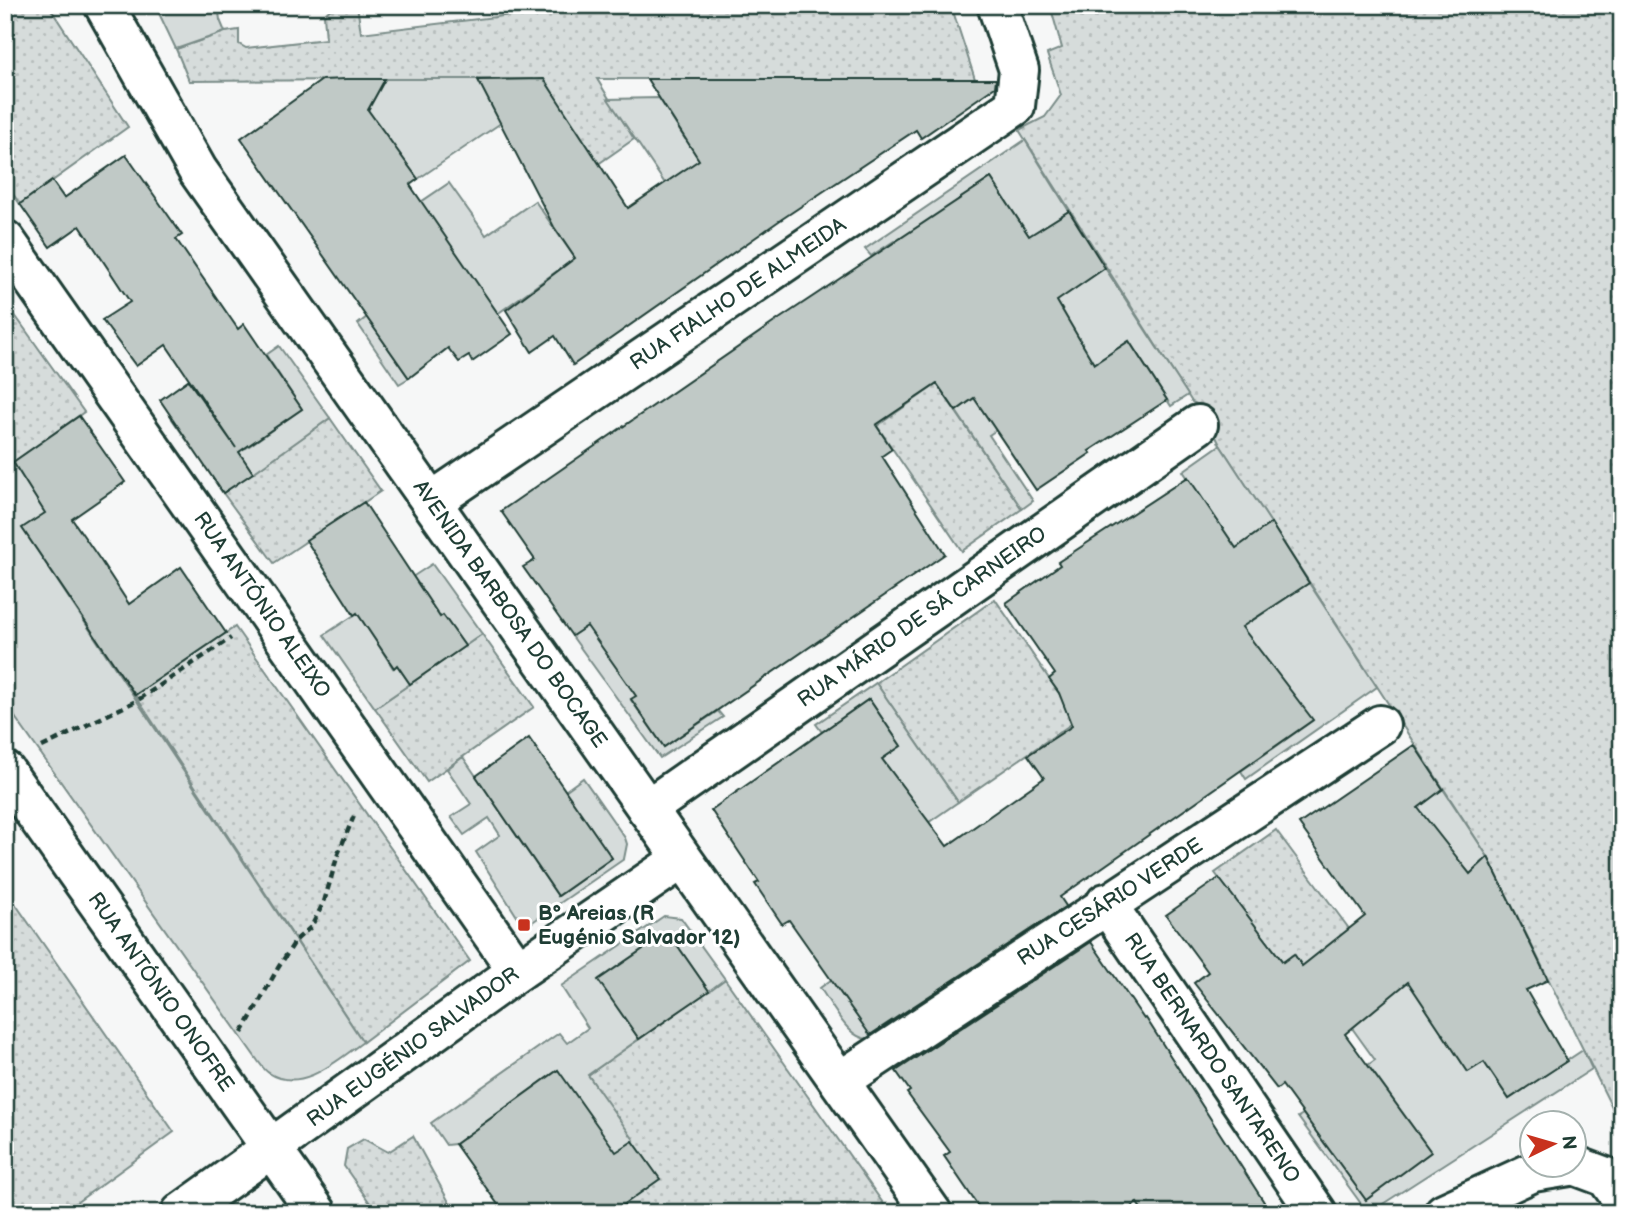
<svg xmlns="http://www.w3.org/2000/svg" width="1627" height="1218" viewBox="0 0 1627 1218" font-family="'Balsamiq Sans',sans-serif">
<defs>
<pattern id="grass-dots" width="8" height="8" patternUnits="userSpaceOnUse" patternTransform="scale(1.75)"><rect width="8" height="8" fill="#d6dcdb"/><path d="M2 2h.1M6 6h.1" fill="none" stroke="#b7bebd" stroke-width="1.8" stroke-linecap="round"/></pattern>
</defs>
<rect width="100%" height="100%" fill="#f6f7f7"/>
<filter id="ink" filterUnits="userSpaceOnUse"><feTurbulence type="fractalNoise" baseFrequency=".0143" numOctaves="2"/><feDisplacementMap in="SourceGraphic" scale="14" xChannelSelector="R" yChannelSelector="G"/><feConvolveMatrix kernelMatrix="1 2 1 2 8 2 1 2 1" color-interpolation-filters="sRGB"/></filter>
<g filter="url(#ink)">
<g fill="url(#grass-dots)" stroke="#7a8c88" stroke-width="2">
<path d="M5 5H48L128 127 20 204 5 183Z"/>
<path d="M335 5H357L361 33 596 5H951L975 79H597L634 139 581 176 532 79 189 81 176 49 225 32 239 30V44L246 48 326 39 324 15Z"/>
<path d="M1050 5H1622V1128L1488 857 1220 445 1201 406 1192 402 1019 130 1045 117 1061 95 1047 54 1062 48Z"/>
<path d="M7 304 84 412 5 468V305Z"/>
<path d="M937 384 1022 509 962 551 877 426Z"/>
<path d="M330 418 381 491 274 563 223 493Z"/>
<path d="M995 599 1077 720 958 802 876 683Z"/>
<path d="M235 627 470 961 363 1042 135 695Z"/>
<path d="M482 634 534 707 427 782 375 708Z"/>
<path d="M1276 830 1370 957 1325 997 1294 955 1283 962 1215 873Z"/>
<path d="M5 889 174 1132 62 1213H5Z"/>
<path d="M725 979 890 1213H612L659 1179 588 1075Z"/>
<path d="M413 1136 455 1213H377L344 1166 347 1149 364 1139 388 1152Z"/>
</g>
<g fill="#d6dcdb" stroke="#7a8c88" stroke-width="2">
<path d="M155 5H218L220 20 225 32 176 49Z"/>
<path d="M385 79H478L501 123 418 179 368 110Z"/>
<path d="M659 98 685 139 713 123 689 219 608 99Z"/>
<path d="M1025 140 1069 211 1029 236 991 178 916 229 1068 293 1105 268 1188 395 1171 406 1129 341 989 435 1033 501 1022 509 956 411 1013 371 894 241 871 256 865 249Z"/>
<path d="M449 183 486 235 535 201 575 258 471 333 421 202Z"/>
<path d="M367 317 409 378 399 384 358 324Z"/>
<path d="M279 346 330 418 253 473 238 451 209 433 190 445 172 419 202 398 225 417 246 448 302 409 266 355Z"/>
<path d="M1220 445 1271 523 1247 565 1183 471Z"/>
<path d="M13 462 57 530 23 529 363 1042C338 1060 301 1094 269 1073 265 1071 261 1065 258 1061L5 703V468Z"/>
<path d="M432 564 482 634 465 646 443 615 433 623 371 633 393 668 397 665 410 684 375 708 324 635Z"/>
<path d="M1309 583 1377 687 1246 779 1241 771 1312 721 1204 633 1250 622Z"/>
<path d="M587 626 666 675 631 700 664 747 718 711 723 717 660 758 572 636Z"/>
<path d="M876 683 958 802 899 843 912 800 882 759 901 746 869 699 822 732 816 724Z"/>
<path d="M463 757 558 896 612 858 565 791 583 778 625 838 627 844 624 859 531 923 518 918 476 852 500 835 489 818 464 835 451 817 471 804 447 769Z"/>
<path d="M1443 789 1488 857 1470 874 1454 855 1367 915 1342 885 1396 846 1385 831Z"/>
<path d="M664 916 681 918 725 979 709 991 668 932 599 979 639 1039 588 1075 634 1140 609 1158 558 1070 455 1144 446 1145 431 1123 559 1033 567 1043 588 1028 561 986Z"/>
<path d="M1422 969 1424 1005 1468 1072 1484 1062 1509 1099 1583 1050 1592 1069 1375 1209 1362 1205 1298 1117 1303 1114 1366 1199 1431 1152 1368 1065 1375 1060 1352 1028Z"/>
<path d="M831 980 873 1038C850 1045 832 1004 820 988Z"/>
</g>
<g fill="#c0c9c6" stroke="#1f3d34" stroke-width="2">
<path d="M346 79H385L368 110 418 179 410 185 512 334 472 362 469 356 459 362 448 348 409 378 241 138 322 80Z"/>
<path d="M544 79 628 208 699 160 647 79H996L995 87 921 138 916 130 779 221 573 365 555 336 532 352 506 310 575 258 554 227 478 80Z"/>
<path d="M126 155 182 235 176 239 238 329 244 324 302 409 239 452 253 473 223 493 160 400 188 380 236 448 166 345 136 366 102 320 130 302 80 226 50 247 20 204 52 181 64 198Z"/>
<path d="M991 178 1029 236 1069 211 1105 268 1057 301 1094 364 1129 341 1167 400 1089 451 1091 453 1036 490 974 398 956 411 937 384 876 425 892 449 882 456 945 554 664 747 631 699 636 696 587 626 572 636 523 567 535 560 501 511 776 321Z"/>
<path d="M79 416 125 482 72 519 101 561 129 604 181 567 226 633 135 695 22 528 45 513 13 462Z"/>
<path d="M1188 477 1236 548 1271 523 1309 583 1242 627 1313 720 1060 897 1066 906 870 1035 789 920 782 924 755 884 759 882 711 810 869 699 901 746 882 759 947 846 1044 778 1028 755 1072 726 1059 693 1049 679 1055 674 1006 603 1060 565 1058 562Z"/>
<path d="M364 502 440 617 443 615 465 646 410 684 397 665 394 668 357 613 354 615 306 540Z"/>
<path d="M529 738 612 858 558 896 476 776Z"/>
<path d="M1414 745 1443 789 1418 808 1470 874 1488 857 1548 980 1526 990 1567 1061 1509 1099 1484 1062 1468 1072 1408 982 1345 1034 1431 1152 1366 1200 1282 1085 1277 1089 1194 983 1208 972 1166 915 1219 878 1283 962 1294 954 1302 966 1365 916 1299 824Z"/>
<path d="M668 932 709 991 639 1039 598 980Z"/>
<path d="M1091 942 1144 1019 1146 1018 1271 1213H1144L1137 1203 1124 1213H983L944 1156 950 1152 907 1093 910 1091 896 1071Z"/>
<path d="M558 1070 616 1152 633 1141 660 1179 612 1213H504L455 1144Z"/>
</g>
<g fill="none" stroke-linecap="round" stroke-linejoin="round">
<defs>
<g id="minor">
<path d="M104 5 198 171 932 1213"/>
<path d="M5 240 518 971"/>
<path d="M431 502 1015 106 1019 70 997 5"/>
<path d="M5 771 317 1213"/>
<path d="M647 809 1198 425"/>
<path d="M1106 903 1317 1213"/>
<path d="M840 1081 1380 725"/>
<path d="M1574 1165 1606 1177 1622 1199"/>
<path d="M181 1213 518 971 682 859"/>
<path d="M1444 1213 1533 1172 1570 1166"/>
</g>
</defs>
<use href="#minor" stroke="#1f3d34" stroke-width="44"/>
<g stroke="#1f3d34" stroke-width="4.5" stroke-dasharray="7 5" stroke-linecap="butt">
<path d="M42 747 138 700 231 638"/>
<path d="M242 1033 278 968 296 940 311 927 324 902 338 854 354 816"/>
</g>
<use href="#minor" stroke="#fff" stroke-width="38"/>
</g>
</g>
<rect fill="#c8321e" stroke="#fff" stroke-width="2.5" x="517" y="918" width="14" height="14" rx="3.5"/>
<g text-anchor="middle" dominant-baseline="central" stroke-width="6" stroke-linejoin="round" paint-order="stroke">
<g font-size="21" fill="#1f3d34" stroke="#fff">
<text transform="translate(738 294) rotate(-34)">RUA FIALHO DE ALMEIDA</text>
<text transform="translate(262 605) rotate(55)">RUA ANTÓNIO ALEIXO</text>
<text transform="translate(510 614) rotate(55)">AVENIDA BARBOSA DO BOCAGE</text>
<text transform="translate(922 617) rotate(-35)">RUA MÁRIO DE SÁ CARNEIRO</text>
<text transform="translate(1110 902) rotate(-33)">RUA CESÁRIO VERDE</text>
<text transform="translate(161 992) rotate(55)">RUA ANTÓNIO ONOFRE</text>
<text transform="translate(413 1047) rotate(-36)">RUA EUGÉNIO SALVADOR</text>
<text transform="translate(1212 1058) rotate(56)">RUA BERNARDO SANTARENO</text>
</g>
<g font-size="21" font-weight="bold" fill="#1f3d34" stroke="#fff" text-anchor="start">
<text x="538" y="913">Bº Areias (R<tspan x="538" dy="24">Eugénio Salvador 12)</tspan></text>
</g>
</g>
<rect width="1627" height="1218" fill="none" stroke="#fff" stroke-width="28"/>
<rect x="14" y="14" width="1599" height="1190" fill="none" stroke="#1f3d34" stroke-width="2.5" filter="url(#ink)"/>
<g transform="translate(1553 1144) rotate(85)"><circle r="33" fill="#ffffff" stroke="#a5b1ae" stroke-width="2"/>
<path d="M0-5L12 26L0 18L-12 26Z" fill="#c8321e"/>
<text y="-10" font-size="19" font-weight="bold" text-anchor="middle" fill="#1f3d34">N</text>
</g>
</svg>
